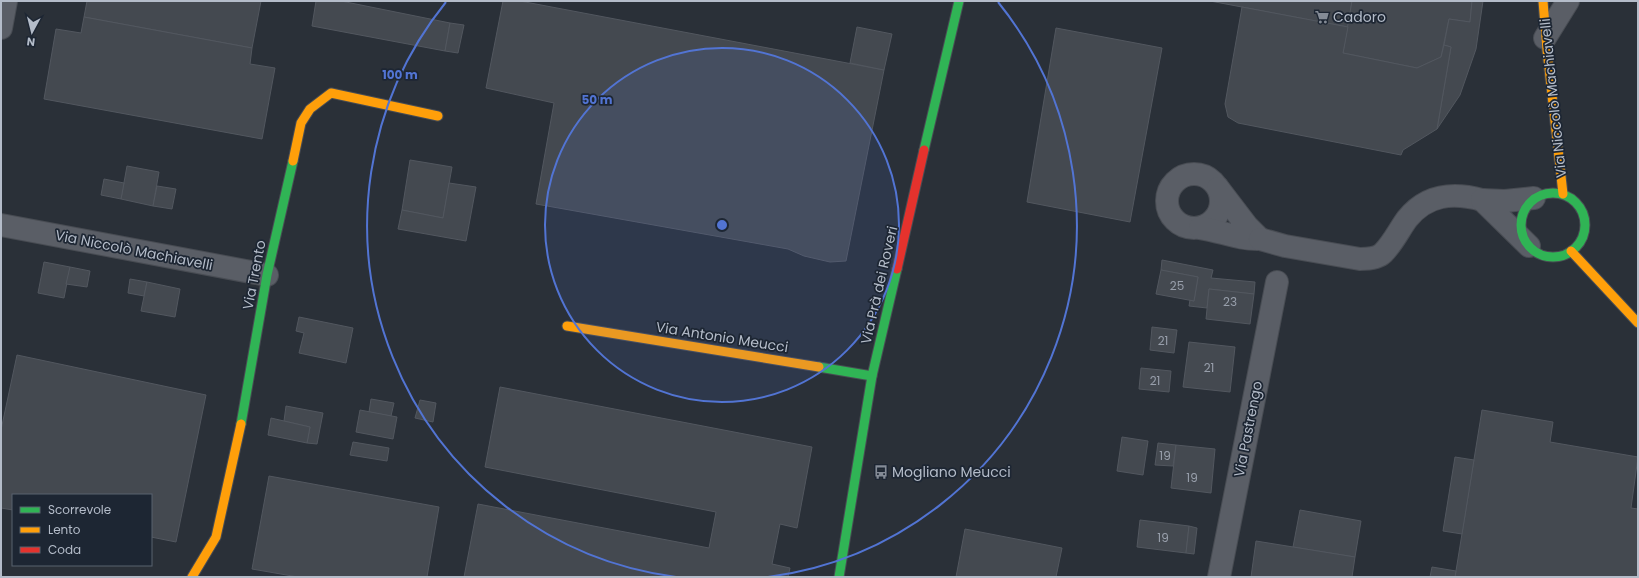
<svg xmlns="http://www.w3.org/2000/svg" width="1639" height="578" viewBox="0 0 1639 578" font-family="Poppins,sans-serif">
<rect width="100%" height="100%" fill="#2a3038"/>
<g fill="#444950" stroke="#52575f">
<path d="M87 1H261L252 48 84 17Z"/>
<path d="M316 1H341L450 23 445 51 312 26Z"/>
<path d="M503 1H520L884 70 846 261 830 262 804 256 788 249 536 204 554 103 486 88Z"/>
<path d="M1210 1H1352L1348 27Z"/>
<path d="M1352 1H1472L1470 22 1449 19 1441 57 1417 68 1343 53Z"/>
<path d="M1472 1H1483L1476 49 1460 95 1437 129 1451 47 1444 45 1449 19 1470 22Z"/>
<path d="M1242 7 1348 27 1343 53 1417 68 1441 57 1444 45 1451 47 1437 129 1403 150 1401 155 1238 123 1228 117 1225 104Z"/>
<path d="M84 17 252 48 250 64 275 68 262 139 44 99 56 29 81 33Z"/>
<path d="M450 23 464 25 458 53 445 51Z"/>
<path d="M857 27 892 34 884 70 850 63Z"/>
<path d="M1056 28 1162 48 1130 222 1027 202Z"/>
<path d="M410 160 452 167 443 218 402 210Z"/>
<path d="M127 166 159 172 153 206 121 199Z"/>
<path d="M104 179 124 183 121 199 101 195Z"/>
<path d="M449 183 476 187 466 241 398 229 402 210 443 218Z"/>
<path d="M157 186 176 189 172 209 153 206Z"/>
<path d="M1162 260 1213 270 1211 278 1255 282 1254 294 1209 289 1207 308 1189 306 1190 300 1194 301 1198 277 1161 270Z"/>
<path d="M44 262 70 267 64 298 38 293Z"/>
<path d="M70 267 90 271 87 287 66 284Z"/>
<path d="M1161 270 1198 277 1194 301 1156 294Z"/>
<path d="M130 279 147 282 144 296 128 293Z"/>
<path d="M147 282 180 289 175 317 141 311Z"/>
<path d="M1209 289 1254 294 1250 324 1206 319Z"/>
<path d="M299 317 353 328 346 363 299 353 304 333 296 331Z"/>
<path d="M1152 327 1177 330 1174 353 1150 350Z"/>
<path d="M1189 342 1235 347 1230 392 1183 387Z"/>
<path d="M17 355 206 395 176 542 151 537V495H13V510L1 508V430Z"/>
<path d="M1141 368 1171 371 1169 392 1139 389Z"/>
<path d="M500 387 812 447 797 528 780 524 772 564 790 568 788 577H464L478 504 709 548 716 512 485 467Z"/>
<path d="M371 399 394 403 391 416 369 412Z"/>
<path d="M420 400 436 403 433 422 415 418Z"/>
<path d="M286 406 323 413 317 444 307 443 310 427 284 421Z"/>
<path d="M360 410 397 417 393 439 356 432Z"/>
<path d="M1482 410 1553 422 1550 442 1638 457 1631 508 1638 509V577H1455Z"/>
<path d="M271 418 310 427 307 443 268 435Z"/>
<path d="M1122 437 1148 441 1143 475 1117 471Z"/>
<path d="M353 442 389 448 387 461 350 455Z"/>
<path d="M1158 443 1176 445 1173 466 1155 465Z"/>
<path d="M1176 445 1215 449 1211 493 1171 488Z"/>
<path d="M1455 457 1474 460 1462 534 1443 531Z"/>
<path d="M269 476 439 507 427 577H298L252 569Z"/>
<path d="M1300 510 1361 521 1355 557 1293 547Z"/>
<path d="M1140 520 1189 526 1186 553 1137 547Z"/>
<path d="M1189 526 1197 528 1194 554 1186 553Z"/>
<path d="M965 529 1062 548 1056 577H956Z"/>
<path d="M1256 541 1355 557 1352 577H1251Z"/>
<path d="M1432 567 1456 571 1455 577H1430Z"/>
</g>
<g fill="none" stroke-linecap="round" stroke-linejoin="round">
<defs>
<g id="street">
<path d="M1 28 6 1"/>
<path d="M1545 38 1568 1"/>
<circle cx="1194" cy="201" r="27"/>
<path d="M1 225 267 275"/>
<path d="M1200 228C1221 231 1239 240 1260 239L1247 226 1218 188"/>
<path d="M1260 239 1285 246 1360 259C1367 259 1378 258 1383 253 1393 243 1399 230 1407 219 1427 194 1453 192 1482 200"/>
<path d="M1529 246 1482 200 1505 201 1534 198"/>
<path d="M1219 577 1277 282"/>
</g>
<g id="fast">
<path d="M924 150 959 1"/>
<circle cx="1553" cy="225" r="32"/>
<path d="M819 367 872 376"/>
<path d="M241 424 267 275 293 161"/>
<path d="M839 577 872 376 897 269"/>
</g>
<g id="slow">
<path d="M1543 1 1547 50 1563 194"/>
<path d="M293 161 301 123 310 109 331 93 438 116"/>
<path d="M1571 251 1638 323"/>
<path d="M567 326 819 367"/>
<path d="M192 577 216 537 241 424"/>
</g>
<path id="jam" d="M897 269 924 150"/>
</defs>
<use href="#street" stroke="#484c53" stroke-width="24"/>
<use href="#fast" stroke="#484c53" stroke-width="11"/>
<use href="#slow" stroke="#484c53" stroke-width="11"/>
<use href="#jam" stroke="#484c53" stroke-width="11"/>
<use href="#street" stroke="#5a5e66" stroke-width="22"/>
<use href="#fast" stroke="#30b455" stroke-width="9"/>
<use href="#slow" stroke="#ff9f0a" stroke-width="9"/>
<use href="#jam" stroke="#e5322d" stroke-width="9"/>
</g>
<circle cx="722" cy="225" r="177" fill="#5274d3" fill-opacity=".12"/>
<g fill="none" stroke="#5274d3" stroke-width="2">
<circle cx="722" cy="225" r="177"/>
<path d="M676 577A355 355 0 0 1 446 2M998 2A355 355 0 0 1 768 577"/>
</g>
<defs>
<symbol id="supermarket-bare" viewBox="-9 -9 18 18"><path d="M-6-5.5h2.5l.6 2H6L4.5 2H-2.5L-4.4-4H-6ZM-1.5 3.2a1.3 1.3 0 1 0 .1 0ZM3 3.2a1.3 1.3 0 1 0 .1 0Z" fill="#848b96" stroke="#1d2633" stroke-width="2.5" paint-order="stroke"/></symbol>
<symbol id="bus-bare" viewBox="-9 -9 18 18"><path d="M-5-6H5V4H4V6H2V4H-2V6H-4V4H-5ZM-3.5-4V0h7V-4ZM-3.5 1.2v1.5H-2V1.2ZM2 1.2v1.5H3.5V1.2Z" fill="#848b96" stroke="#1d2633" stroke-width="2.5" paint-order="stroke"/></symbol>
</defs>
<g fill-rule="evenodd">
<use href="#supermarket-bare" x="1312" y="7" width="20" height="20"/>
<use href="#bus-bare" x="871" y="462" width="20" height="20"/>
</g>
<g text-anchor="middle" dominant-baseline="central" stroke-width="3.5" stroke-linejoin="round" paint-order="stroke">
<g font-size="12" fill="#989fab">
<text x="1177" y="285">25</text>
<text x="1230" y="301">23</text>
<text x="1163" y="340">21</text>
<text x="1209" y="367">21</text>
<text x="1155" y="380">21</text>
<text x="1165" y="455">19</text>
<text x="1192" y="477">19</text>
<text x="1163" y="537">19</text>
</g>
<g font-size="14" fill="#b4bcc9" stroke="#1d2633" text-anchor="start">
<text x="1333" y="17">Cadoro</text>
<text x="892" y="472">Mogliano Meucci</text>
</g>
<g font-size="14" fill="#b4bcc9" stroke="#1d2633">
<text transform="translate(1553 98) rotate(-96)">Via Niccolò Machiavelli</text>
<text transform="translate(134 250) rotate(11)">Via Niccolò Machiavelli</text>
<text transform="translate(254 275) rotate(-79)">Via Trento</text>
<text transform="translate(879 285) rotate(-77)">Via Prà dei Roveri</text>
<text transform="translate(722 337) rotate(9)">Via Antonio Meucci</text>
<text transform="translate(1248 429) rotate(-79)">Via Pastrengo</text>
</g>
</g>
<circle cx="722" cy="225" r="6" fill="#5274d3" stroke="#1d2633" stroke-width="2"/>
<g font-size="12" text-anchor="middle" font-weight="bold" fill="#5274d3" stroke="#1d2633" stroke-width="3.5" stroke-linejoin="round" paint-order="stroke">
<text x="400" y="79">100 m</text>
<text x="597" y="104">50 m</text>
</g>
<rect width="1639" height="578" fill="none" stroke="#b4bcc9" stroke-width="4"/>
<rect x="12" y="494" width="140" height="72" fill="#1d2633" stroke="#59626f"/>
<rect x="20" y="507" width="20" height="6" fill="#30b455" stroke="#59626f"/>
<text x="48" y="514" font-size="12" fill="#b4bcc9">Scorrevole</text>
<rect x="20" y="527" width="20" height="6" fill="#ff9f0a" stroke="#59626f"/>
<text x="48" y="534" font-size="12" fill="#b4bcc9">Lento</text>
<rect x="20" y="547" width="20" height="6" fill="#e5322d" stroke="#59626f"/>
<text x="48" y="554" font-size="12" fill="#b4bcc9">Coda</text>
<g transform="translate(32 32) rotate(187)" stroke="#1d2633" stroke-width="3" paint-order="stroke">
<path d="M0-3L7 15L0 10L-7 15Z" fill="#b4bcc9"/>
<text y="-6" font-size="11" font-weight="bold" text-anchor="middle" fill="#b4bcc9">N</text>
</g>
</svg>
